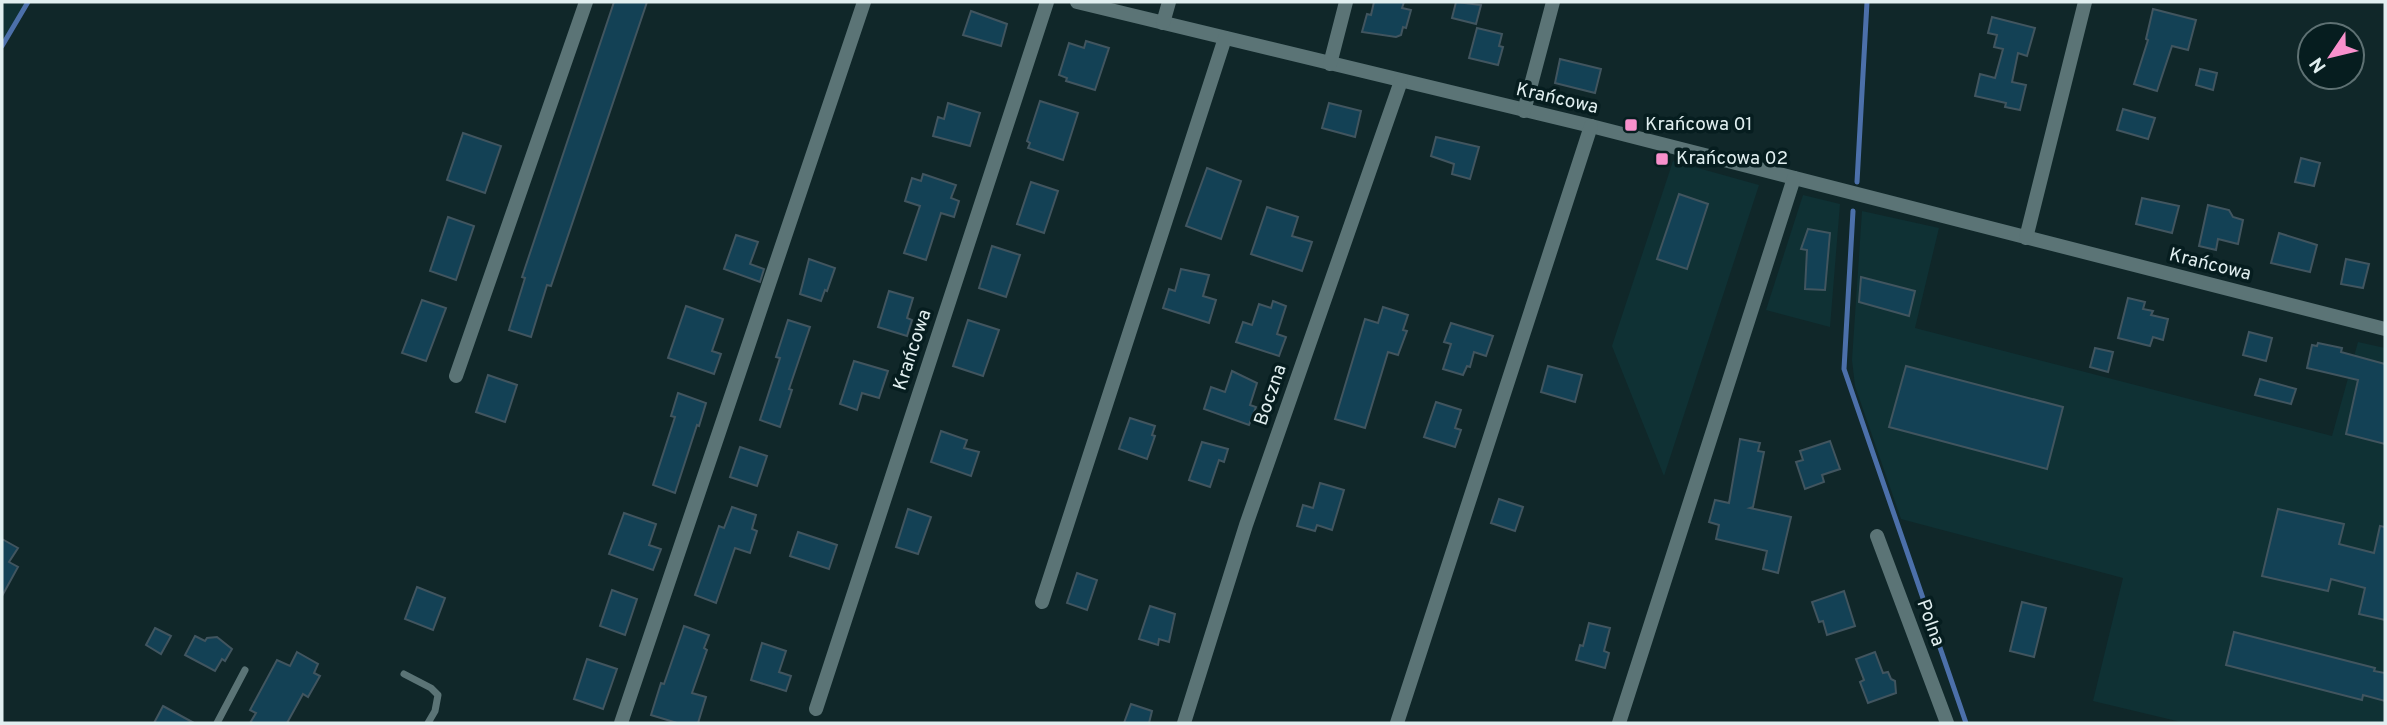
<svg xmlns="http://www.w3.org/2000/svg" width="2387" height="725" viewBox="0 0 2387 725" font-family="Overpass,sans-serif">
<rect width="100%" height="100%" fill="#102729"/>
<g fill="#0f3134">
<path d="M2 2H28L2 46Z"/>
<path d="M1673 161 1759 185 1664 476 1612 346Z"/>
<path d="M1803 195 1840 204 1830 327 1766 310Z"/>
<path d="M1862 211 1939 228 1915 328 2332 436 2358 342 2385 348V723H2185L2093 701 2123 578 1901 519 1855 386 1852 360Z"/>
</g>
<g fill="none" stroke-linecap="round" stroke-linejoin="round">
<g stroke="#4c70aa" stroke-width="5">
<path d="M2 46 28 2"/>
<path d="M1857 182 1867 2"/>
<path d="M1853 211 1844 369 1966 723"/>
</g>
</g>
<g fill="#134155" stroke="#41555f" stroke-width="2">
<path d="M614 2H647L551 286 547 285 531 337 509 330 525 278 522 277Z"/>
<path d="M1374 2H1404L1402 8 1411 10 1406 28 1403 27 1401 35 1396 37 1362 32 1367 14 1371 15Z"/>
<path d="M1456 2 1481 5 1476 24 1452 18Z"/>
<path d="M2153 9 2196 20 2188 50 2172 46 2157 91 2134 84 2148 40 2146 39Z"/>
<path d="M971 11 1007 24 1001 46 963 35Z"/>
<path d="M1992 17 2035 28 2027 56 2018 53 2012 82 2026 85 2020 110 2005 107 2006 103 1975 96 1980 74 1995 78 2003 49 1994 47 1997 35 1988 33Z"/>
<path d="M1477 28 1502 34 1499 46 1503 47 1498 65 1469 58Z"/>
<path d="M1086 41 1109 48 1095 90 1066 81 1067 78 1059 75 1069 43 1084 48Z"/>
<path d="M1560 59 1601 69 1595 93 1555 83Z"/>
<path d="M2200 69 2217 73 2213 90 2196 85Z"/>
<path d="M1040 101 1078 113 1063 160 1028 148 1030 143 1027 141Z"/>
<path d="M948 103 980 113 970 146 933 136 938 117 944 119Z"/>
<path d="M1329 103 1361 111 1355 137 1322 128Z"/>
<path d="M2123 109 2155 118 2148 139 2117 130Z"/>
<path d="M463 133 501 146 485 193 447 180Z"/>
<path d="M1436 137 1479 147 1470 179 1452 174 1454 164 1431 156Z"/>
<path d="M2301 158 2320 163 2314 186 2295 182Z"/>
<path d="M1207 168 1241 181 1221 239 1186 226Z"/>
<path d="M923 174 956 185 951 198 959 201 954 217 941 213 926 260 904 253 920 206 905 201 912 178 921 181Z"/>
<path d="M1031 182 1058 191 1044 233 1017 224Z"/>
<path d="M1679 194 1708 204 1687 269 1657 259Z"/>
<path d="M2142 198 2179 206 2172 233 2136 224Z"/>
<path d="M2208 205 2229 210 2233 217 2243 220 2238 244 2218 239 2216 250 2199 246Z"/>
<path d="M1267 207 1298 217 1292 236 1312 242 1302 271 1251 254Z"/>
<path d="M448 217 474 226 456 280 430 271Z"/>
<path d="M1808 229 1830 233 1825 290 1805 289 1807 250 1801 249Z"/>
<path d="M2279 233 2317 245 2310 272 2271 263Z"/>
<path d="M736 235 758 242 750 264 764 269 760 282 724 269Z"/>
<path d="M992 246 1020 255 1006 297 979 288Z"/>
<path d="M809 259 835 268 827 291 825 290 821 301 800 294Z"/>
<path d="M2346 259 2369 264 2363 288 2341 284Z"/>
<path d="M1181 269 1209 275 1203 296 1216 300 1209 323 1163 308 1169 289 1175 291Z"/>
<path d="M1861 277 1915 291 1909 316 1859 302Z"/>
<path d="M889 291 913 298 907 318 912 320 907 336 878 327Z"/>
<path d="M2128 298 2145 302 2143 309 2153 311 2151 315 2168 319 2163 340 2153 337 2150 346 2118 338Z"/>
<path d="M422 300 446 308 426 361 402 353Z"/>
<path d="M1273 301 1286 306 1277 334 1286 337 1279 356 1236 342 1243 322 1252 325 1259 304 1271 308Z"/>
<path d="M686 306 723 319 712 351 721 354 714 374 668 358Z"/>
<path d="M1383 307 1408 315 1403 330 1407 331 1398 355 1388 352 1365 428 1335 419 1365 319 1378 323Z"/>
<path d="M788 320 810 327 789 389 792 390 780 427 760 420 780 358 776 357Z"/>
<path d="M968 320 999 330 983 376 953 366Z"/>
<path d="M1451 323 1493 336 1486 356 1474 352 1470 367 1467 366 1463 375 1443 369 1451 344 1444 342Z"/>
<path d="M2249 332 2272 338 2266 361 2243 355Z"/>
<path d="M2318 343 2342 348 2341 352 2385 364V444L2346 434 2358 380 2307 368 2312 345 2317 346Z"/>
<path d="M2095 348 2113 352 2108 372 2090 367Z"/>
<path d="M854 361 888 371 879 398 862 393 857 410 840 404Z"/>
<path d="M1548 366 1582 375 1575 402 1541 392Z"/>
<path d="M1906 366 2063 407 2047 469 1889 427Z"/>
<path d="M1232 371 1257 383 1250 405 1256 407 1249 425 1204 409 1211 387 1225 392Z"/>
<path d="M488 375 517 385 505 422 476 412Z"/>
<path d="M2260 379 2296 389 2291 404 2255 395Z"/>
<path d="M678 393 706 403 699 426 697 425 675 493 653 485 675 417 671 416Z"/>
<path d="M1436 402 1461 410 1455 428 1461 430 1455 447 1424 437Z"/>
<path d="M1130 418 1155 426 1152 435 1155 436 1147 459 1119 449Z"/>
<path d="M941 431 967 440 964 448 979 452 971 476 931 462Z"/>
<path d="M1740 439 1760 443 1758 451 1764 452 1753 507 1750 508 1791 517 1778 573 1763 569 1767 551 1716 539 1719 525 1709 522 1715 500 1729 503Z"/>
<path d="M1830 441 1840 469 1822 475 1824 482 1805 489 1796 462 1803 460 1800 451Z"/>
<path d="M1202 442 1228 449 1224 462 1219 460 1210 487 1189 480Z"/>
<path d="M740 447 767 456 757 486 730 477Z"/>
<path d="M1320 483 1344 490 1332 530 1317 525 1315 531 1297 526 1303 505 1313 508Z"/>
<path d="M1499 499 1523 507 1515 531 1491 523Z"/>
<path d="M732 507 756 515 752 529 757 531 750 553 735 548 716 603 695 595 719 526 724 528Z"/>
<path d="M908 509 931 517 918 554 896 547Z"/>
<path d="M2278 509 2344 524 2339 544 2374 553 2380 526 2385 527V620L2359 614 2365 588 2331 579 2328 591 2262 576Z"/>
<path d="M624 513 656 524 649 545 661 549 653 570 609 554Z"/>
<path d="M798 532 837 545 829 569 790 556Z"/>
<path d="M2 539 18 548 9 562 18 567 2 596Z"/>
<path d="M1077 573 1097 580 1087 610 1067 603Z"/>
<path d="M417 587 445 598 433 630 405 619Z"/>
<path d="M612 590 637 599 625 635 600 626Z"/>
<path d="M1844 591 1855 626 1827 635 1823 621 1819 622 1812 602Z"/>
<path d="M2022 602 2046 608 2034 657 2010 651Z"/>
<path d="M1150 606 1175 614 1169 642 1159 639 1158 645 1139 639Z"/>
<path d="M1589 623 1610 628 1604 651 1609 653 1605 668 1576 660 1580 645 1583 646Z"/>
<path d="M684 626 709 635 704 648 707 650 692 693 706 697 698 723H677L651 715 661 683 664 684Z"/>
<path d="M155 628 171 636 161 654 146 645Z"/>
<path d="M2234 632 2375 668 2374 671 2385 673V701L2363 695 2362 700 2226 665Z"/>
<path d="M195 636 205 641 207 638 217 637 232 649 225 661 222 659 215 671 185 655Z"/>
<path d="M762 643 786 651 779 672 791 676 786 691 751 680Z"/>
<path d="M297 652 318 664 314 673 320 676 308 697 303 694 287 723H250L256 713 250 710 277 660 290 666Z"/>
<path d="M1875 652 1883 673 1888 672 1891 679 1895 681 1896 693 1868 703 1860 682 1864 680 1856 659Z"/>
<path d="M587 659 617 669 603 709 574 699Z"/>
<path d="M1131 704 1152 711 1149 723H1124Z"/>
<path d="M163 706 194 723H154Z"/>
</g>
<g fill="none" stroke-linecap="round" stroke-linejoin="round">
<g stroke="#5b7476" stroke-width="7">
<path d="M404 674 431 688 438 695 435 711 428 723"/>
<path d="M217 723 245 670"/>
</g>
<g stroke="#5b7476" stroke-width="14">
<path d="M1077 2 1591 126 2385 329"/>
<path d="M1163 23 1169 2"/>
<path d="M1330 64 1346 2"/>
<path d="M1524 111 1553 2"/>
<path d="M2026 238 2085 2"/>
<path d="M456 376 586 2"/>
<path d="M1877 536 1947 723"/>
<path d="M1042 602 1225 38"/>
<path d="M816 709 1047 2"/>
<path d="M621 723 864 2"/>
<path d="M1184 723 1246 525 1401 81"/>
<path d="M1397 723 1591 126"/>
<path d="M1619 723 1794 178"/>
</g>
</g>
<g fill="#f890cc" stroke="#061d1f" stroke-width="2.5">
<rect x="1624" y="118" width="14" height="14" rx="3.5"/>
<rect x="1655" y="152" width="14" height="14" rx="3.5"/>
</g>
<g text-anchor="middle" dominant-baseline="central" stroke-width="7" stroke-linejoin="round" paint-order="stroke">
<g font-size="19" fill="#e1eff0" stroke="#061d1f">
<text transform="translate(1557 99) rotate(13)">Krańcowa</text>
<text transform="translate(2210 265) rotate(14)">Krańcowa</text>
<text transform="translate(913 350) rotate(-72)">Krańcowa</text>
<text transform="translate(1271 395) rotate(-71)">Boczna</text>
<text transform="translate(1930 623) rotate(70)">Polna</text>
</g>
<g font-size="19" fill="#e1eff0" stroke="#061d1f" text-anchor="start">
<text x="1645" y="125">Krańcowa 01</text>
<text x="1676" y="159">Krańcowa 02</text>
</g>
</g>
<rect width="2387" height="725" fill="none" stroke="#e1eff0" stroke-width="7"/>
<g transform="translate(2331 56) rotate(235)"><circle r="33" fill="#061d1f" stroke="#5e7173" stroke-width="2"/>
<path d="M0-5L12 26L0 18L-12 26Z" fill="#f890cc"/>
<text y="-10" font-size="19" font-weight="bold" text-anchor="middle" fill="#e1eff0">N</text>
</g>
</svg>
